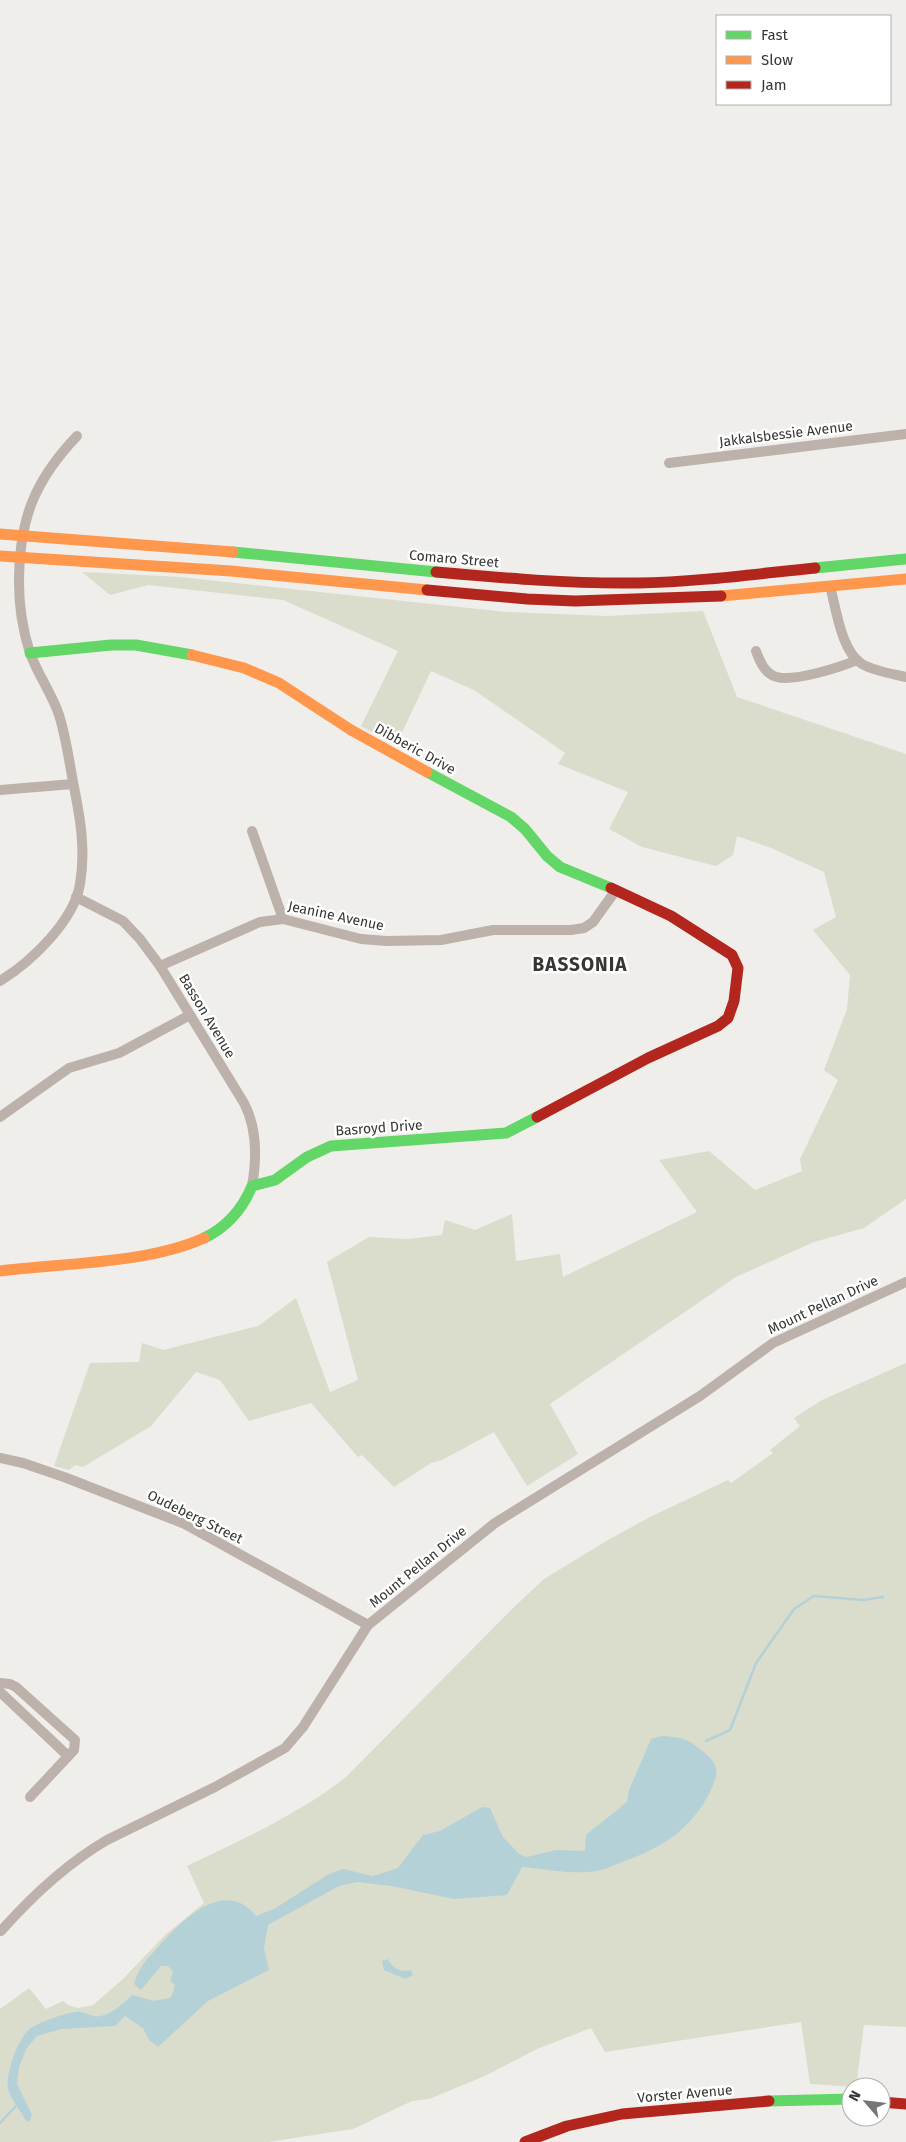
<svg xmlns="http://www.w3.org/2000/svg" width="906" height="2142" viewBox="0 0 906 2142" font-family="'Fira Sans',sans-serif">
<rect width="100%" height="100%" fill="#efeeea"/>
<g fill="#dadccc">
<path d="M82 572 180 577 506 612 608 616 703 611 737 697 906 754V1199L864 1228 814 1242 736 1277 550 1404 578 1454 527 1486 494 1432 442 1460 431 1463 394 1487 362 1455 358 1457 311 1403 249 1421 220 1380 196 1372 151 1426 83 1467 75 1465 69 1470 54 1466 90 1363 139 1362 142 1343 163 1350 258 1326 296 1298 330 1392 358 1380 327 1262 369 1237 408 1239 442 1235 445 1220 475 1230 512 1214 516 1261 560 1254 563 1277 697 1212 659 1160 709 1151 755 1190 802 1171 800 1159 838 1080 824 1070 847 1009 850 975 813 930 836 917 824 872 771 848 737 836 733 855 716 866 642 847 609 829 628 792 558 764 565 753 474 690 431 671 396 745 361 726 398 651 283 600 148 585 110 595Z"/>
<path d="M906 1363V2027L864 2025 856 2087 810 2084 801 2022 605 2052 591 2028 537 2049 487 2075 429 2099 412 2101 353 2129 268 2142H0V2009L29 1988 46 2009 63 2001 68 2005 78 2008 93 2005 123 1979 165 1935 204 1903 187 1866C241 1840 297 1815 345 1778L512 1609 544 1579 608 1540 652 1516 728 1480 731 1483 773 1453 770 1450 800 1426 794 1418 822 1400Z"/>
</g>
<g fill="#b5d1d8">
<path d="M662 1736C686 1738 688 1739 706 1754 720 1766 718 1774 711 1790 692 1829 662 1848 622 1862 614 1865 606 1869 597 1871 573 1875 546 1869 522 1867L507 1895 454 1899 392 1886 357 1882 339 1886 268 1925 264 1949 269 1970 208 2001 158 2047 149 2040 143 2028 125 2016 115 2026 61 2029 37 2036 26 2049 19 2067 17 2084 32 2115 30 2120 27 2122C21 2112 13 2102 9 2092 3 2078 18 2037 31 2028 40 2022 63 2014 74 2012 80 2010 87 2014 93 2016 107 2019 123 2004 132 1995L154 2001 170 1998 173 1993 175 1985 170 1981 173 1972 168 1966H161L141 1990 134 1984C139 1967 147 1959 159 1946 182 1920 225 1877 256 1916L274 1909 329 1874 343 1869 373 1876 398 1868 423 1835 440 1831 482 1807 490 1808 503 1837 519 1854 527 1857 556 1850 585 1851 586 1835 627 1802 629 1790 651 1739Z"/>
<path d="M388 1959C392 1968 401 1973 411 1970L413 1975 405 1979 384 1970 382 1961Z"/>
</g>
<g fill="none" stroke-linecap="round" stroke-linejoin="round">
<g stroke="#b5d1d8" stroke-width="2.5">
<path d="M706 1741 730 1730 756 1663 794 1609 814 1596 863 1600 883 1597"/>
<path d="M0 2123 17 2105"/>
</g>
<g stroke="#bcb2ab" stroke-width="10">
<path d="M669 463 906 434"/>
<path d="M830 586C836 608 841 651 862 664 874 671 892 674 906 677"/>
<path d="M756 651C760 662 765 674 777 677 794 682 841 667 857 660"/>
<path d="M0 790 73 784"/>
<path d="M252 831 283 919"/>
<path d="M76 897 123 921 140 939 160 966 244 1103C257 1128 257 1158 252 1186"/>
<path d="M160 966 260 922 283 919 361 939 387 941 441 940 493 930H571L584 928 593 922 616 890"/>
<path d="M0 981C31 962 74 921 80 884 86 849 80 816 73 782 69 760 66 737 59 715 52 694 38 675 30 653 23 631 19 606 19 583 19 520 34 481 77 436"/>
<path d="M0 1117 69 1068 119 1053 190 1015"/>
<path d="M0 1458 23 1463 64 1477 185 1524 368 1625"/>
<path d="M0 1683 10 1684 16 1687 75 1740 74 1750 30 1797"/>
<path d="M0 1692 68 1756"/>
<path d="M1 1931C32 1896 66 1864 107 1840L215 1787 285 1748 303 1727 368 1625 495 1523 700 1396 773 1343 906 1282"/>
</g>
<g stroke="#63d668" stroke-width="11">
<path d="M233 552 436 572"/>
<path d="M815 568 906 559"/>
<path d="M30 653 111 645H136L192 655"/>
<path d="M427 772 511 817 525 829 547 856 560 867 611 888"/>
<path d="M204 1238C227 1227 242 1210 252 1186L275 1180 307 1157 331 1146 506 1133 537 1117"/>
<path d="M769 2101 851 2099"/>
</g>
<g stroke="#ff974d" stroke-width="11">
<path d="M0 534 233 552"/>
<path d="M0 556 231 571 427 590"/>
<path d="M721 596 906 579"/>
<path d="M192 655 244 668 279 683 351 730 427 772"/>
<path d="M0 1271C62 1263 147 1264 204 1238"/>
</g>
<g stroke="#b3261e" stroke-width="11">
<path d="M436 572C503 578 570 584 637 583 696 582 756 574 815 568"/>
<path d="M427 590 527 599 575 601 721 596"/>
<path d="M537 1117 648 1058 718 1026 728 1018 734 1001 738 968 732 955 671 916 611 888"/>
<path d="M881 2102 906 2104"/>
<path d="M525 2142 567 2126 622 2114 769 2101"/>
</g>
</g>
<g text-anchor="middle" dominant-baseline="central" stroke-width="5" stroke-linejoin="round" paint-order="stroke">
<g font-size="14" fill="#363634" stroke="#fff">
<text transform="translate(786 434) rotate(-7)">Jakkalsbessie Avenue</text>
<text transform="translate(454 559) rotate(5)">Comaro Street</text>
<text transform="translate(415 749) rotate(29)">Dibberic Drive</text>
<text transform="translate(336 916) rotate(12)">Jeanine Avenue</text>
<text transform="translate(207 1016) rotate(59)">Basson Avenue</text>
<text transform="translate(379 1128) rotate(-4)">Basroyd Drive</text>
<text transform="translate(823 1305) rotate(-25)">Mount Pellan Drive</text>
<text transform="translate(195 1517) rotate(26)">Oudeberg Street</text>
<text transform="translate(418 1567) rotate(-39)">Mount Pellan Drive</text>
<text transform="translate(685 2094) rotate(-5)">Vorster Avenue</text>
</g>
<g font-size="19" font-weight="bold" letter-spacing="1" fill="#363634" stroke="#fff">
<text x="580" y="964">BASSONIA</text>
</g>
</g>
<rect x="716" y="15" width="175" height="90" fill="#ffffff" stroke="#afafae"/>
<rect x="726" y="31" width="25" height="8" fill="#63d668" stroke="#afafae"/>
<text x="761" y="40" font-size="15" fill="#363634">Fast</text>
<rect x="726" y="56" width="25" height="8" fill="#ff974d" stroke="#afafae"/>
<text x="761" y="65" font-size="15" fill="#363634">Slow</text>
<rect x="726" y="81" width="25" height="8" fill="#b3261e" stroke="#afafae"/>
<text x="761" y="90" font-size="15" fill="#363634">Jam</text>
<g transform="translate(866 2102) rotate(298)"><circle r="24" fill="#ffffff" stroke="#afafae"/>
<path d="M0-4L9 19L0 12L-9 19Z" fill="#777674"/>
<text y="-8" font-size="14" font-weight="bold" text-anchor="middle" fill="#363634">N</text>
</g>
</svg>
